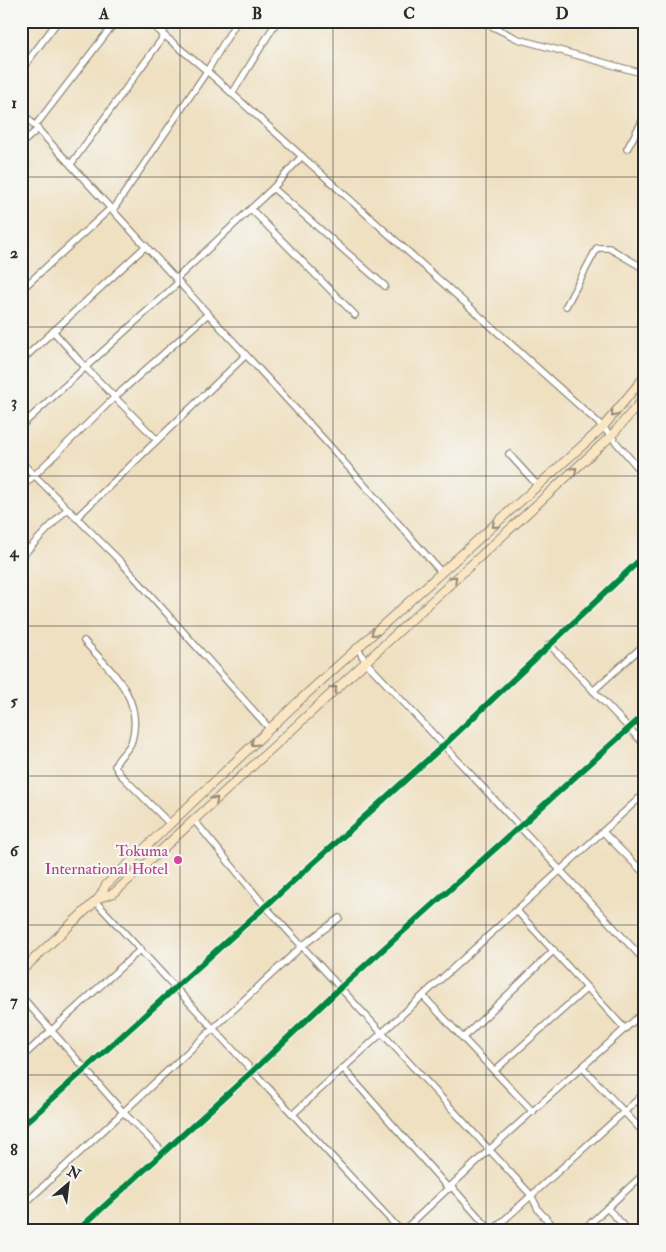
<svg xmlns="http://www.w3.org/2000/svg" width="666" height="1252" viewBox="0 0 666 1252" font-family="'IM FELL Double Pica',serif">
<rect width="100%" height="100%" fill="#f6f6f2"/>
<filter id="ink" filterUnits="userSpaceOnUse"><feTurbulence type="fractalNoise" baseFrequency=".02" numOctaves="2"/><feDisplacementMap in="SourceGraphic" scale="10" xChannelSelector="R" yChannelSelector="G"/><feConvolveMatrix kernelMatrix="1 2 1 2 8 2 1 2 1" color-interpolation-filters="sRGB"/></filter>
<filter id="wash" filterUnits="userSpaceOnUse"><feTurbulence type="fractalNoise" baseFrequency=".0096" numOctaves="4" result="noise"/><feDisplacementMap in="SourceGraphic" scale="20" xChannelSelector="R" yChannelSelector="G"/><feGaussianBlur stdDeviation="1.12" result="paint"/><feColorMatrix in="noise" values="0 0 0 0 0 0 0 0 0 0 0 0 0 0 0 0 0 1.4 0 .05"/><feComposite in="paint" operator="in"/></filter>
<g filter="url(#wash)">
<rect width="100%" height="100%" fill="#efe0c1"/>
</g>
<g filter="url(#ink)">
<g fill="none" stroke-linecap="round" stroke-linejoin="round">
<defs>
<g id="minor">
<path d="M147 21 207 71 603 427 645 476"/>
<path d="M481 21 518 39 645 74"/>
<path d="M162 34 170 21"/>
<path d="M21 70 58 21"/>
<path d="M232 94 277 21"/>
<path d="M21 111 328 444 442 573"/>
<path d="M35 126 116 21"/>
<path d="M21 144 38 129"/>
<path d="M627 149 645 116"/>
<path d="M71 164 164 36"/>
<path d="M273 188 385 286"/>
<path d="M251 209 355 315"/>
<path d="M113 210 207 71 237 21"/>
<path d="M176 279 273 188 302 156"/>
<path d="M21 290 111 208"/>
<path d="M566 306 597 248H609L645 269"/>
<path d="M53 331 85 367 157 440"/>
<path d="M21 361 146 246"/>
<path d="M21 426 179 282"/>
<path d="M509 454 538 486"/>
<path d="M21 462 121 562 269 728"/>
<path d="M21 488 116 396 208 314"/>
<path d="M76 518 246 355"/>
<path d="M21 557 67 509"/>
<path d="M84 641C110 670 144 697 132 740 130 750 118 756 115 766L120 774 170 824"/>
<path d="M549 644 645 745"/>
<path d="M358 648 365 661 645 961"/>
<path d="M593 691 645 644"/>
<path d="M194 820 264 905 531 1195 539 1211 558 1231"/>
<path d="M603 832 645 874"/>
<path d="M95 901 401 1231"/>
<path d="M517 911 625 1029"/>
<path d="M21 996 123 1112 163 1152"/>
<path d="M423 996 533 1112"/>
<path d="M463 1038 554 950"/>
<path d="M21 1058 141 949"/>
<path d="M343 1068 449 1189"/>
<path d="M583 1068 645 1134"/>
<path d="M494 1071 587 988"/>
<path d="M293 1114 645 793"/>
<path d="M21 1127 443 746 645 555"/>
<path d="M451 1186 491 1231"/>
<path d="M21 1207 302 946 339 918"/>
<path d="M607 1208 629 1231"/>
<path d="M21 1222 29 1231"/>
<path d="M77 1231 253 1071 340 988 645 714"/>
<path d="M403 1231 489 1150 645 1011"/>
<path d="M492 1231 645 1093"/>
<path d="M582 1231 645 1173"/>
</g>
<g id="secondary">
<path d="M99 898 114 893 170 842 611 436 645 397"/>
<path d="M21 971 99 898 106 885 302 698 603 427 645 376"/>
</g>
</defs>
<use href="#minor" stroke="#8d8676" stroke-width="8"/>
<use href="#secondary" stroke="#8d8676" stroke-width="10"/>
<use href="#minor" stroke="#fff" stroke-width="5.5"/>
<use href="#secondary" stroke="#fbe6c4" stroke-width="8"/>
<defs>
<g id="cycleway">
<path d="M21 1127 443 746 645 555"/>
<path d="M77 1231 253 1071 340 988 645 714"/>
</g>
</defs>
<use href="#cycleway" stroke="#f6f6f2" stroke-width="9"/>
<use href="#cycleway" stroke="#00873e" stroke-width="6"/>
</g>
<defs><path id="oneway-chevron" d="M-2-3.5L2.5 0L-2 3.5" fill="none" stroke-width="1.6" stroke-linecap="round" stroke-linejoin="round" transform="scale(1.25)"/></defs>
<g stroke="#938878">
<use href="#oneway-chevron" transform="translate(614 414) rotate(129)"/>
<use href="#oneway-chevron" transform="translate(574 470) rotate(-42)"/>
<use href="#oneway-chevron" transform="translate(495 525) rotate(138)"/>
<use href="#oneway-chevron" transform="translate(454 579) rotate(-43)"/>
<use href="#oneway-chevron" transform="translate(374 633) rotate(138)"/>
<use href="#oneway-chevron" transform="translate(334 689) rotate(-42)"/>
<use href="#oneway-chevron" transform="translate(254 743) rotate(136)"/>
<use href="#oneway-chevron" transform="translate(215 800) rotate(-43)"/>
</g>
</g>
<path fill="none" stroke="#2b2b2b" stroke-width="1" stroke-opacity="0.55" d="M180 21V1231M333 21V1231M486 21V1231M21 177H645M21 327H645M21 476H645M21 626H645M21 776H645M21 925H645M21 1075H645"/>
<circle fill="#d1479c" stroke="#f6f6f2" stroke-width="2" cx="178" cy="860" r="5"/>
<g text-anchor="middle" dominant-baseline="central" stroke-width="4.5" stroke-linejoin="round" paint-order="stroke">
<g font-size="16" fill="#b23c85" stroke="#f6f6f2" text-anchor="end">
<text x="168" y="851">Tokuma<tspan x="168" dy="18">International Hotel</tspan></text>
</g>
</g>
<rect width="666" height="1252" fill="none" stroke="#f6f6f2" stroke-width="55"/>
<g transform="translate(68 1184) rotate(28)" stroke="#f6f6f2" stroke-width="4" paint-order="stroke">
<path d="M0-4L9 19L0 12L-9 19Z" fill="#2b2b2b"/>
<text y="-8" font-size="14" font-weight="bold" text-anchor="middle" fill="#2b2b2b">N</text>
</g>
<rect x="28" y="28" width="610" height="1196" fill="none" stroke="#2b2b2b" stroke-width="2"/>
<g font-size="16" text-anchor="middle" font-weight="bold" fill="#2b2b2b">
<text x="104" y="19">A</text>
<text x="257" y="19">B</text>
<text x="409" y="19">C</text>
<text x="562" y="19">D</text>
<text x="14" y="108">1</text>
<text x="14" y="258">2</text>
<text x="14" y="407">3</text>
<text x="14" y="557">4</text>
<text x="14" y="706">5</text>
<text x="14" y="856">6</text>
<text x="14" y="1006">7</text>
<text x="14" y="1155">8</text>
</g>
</svg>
